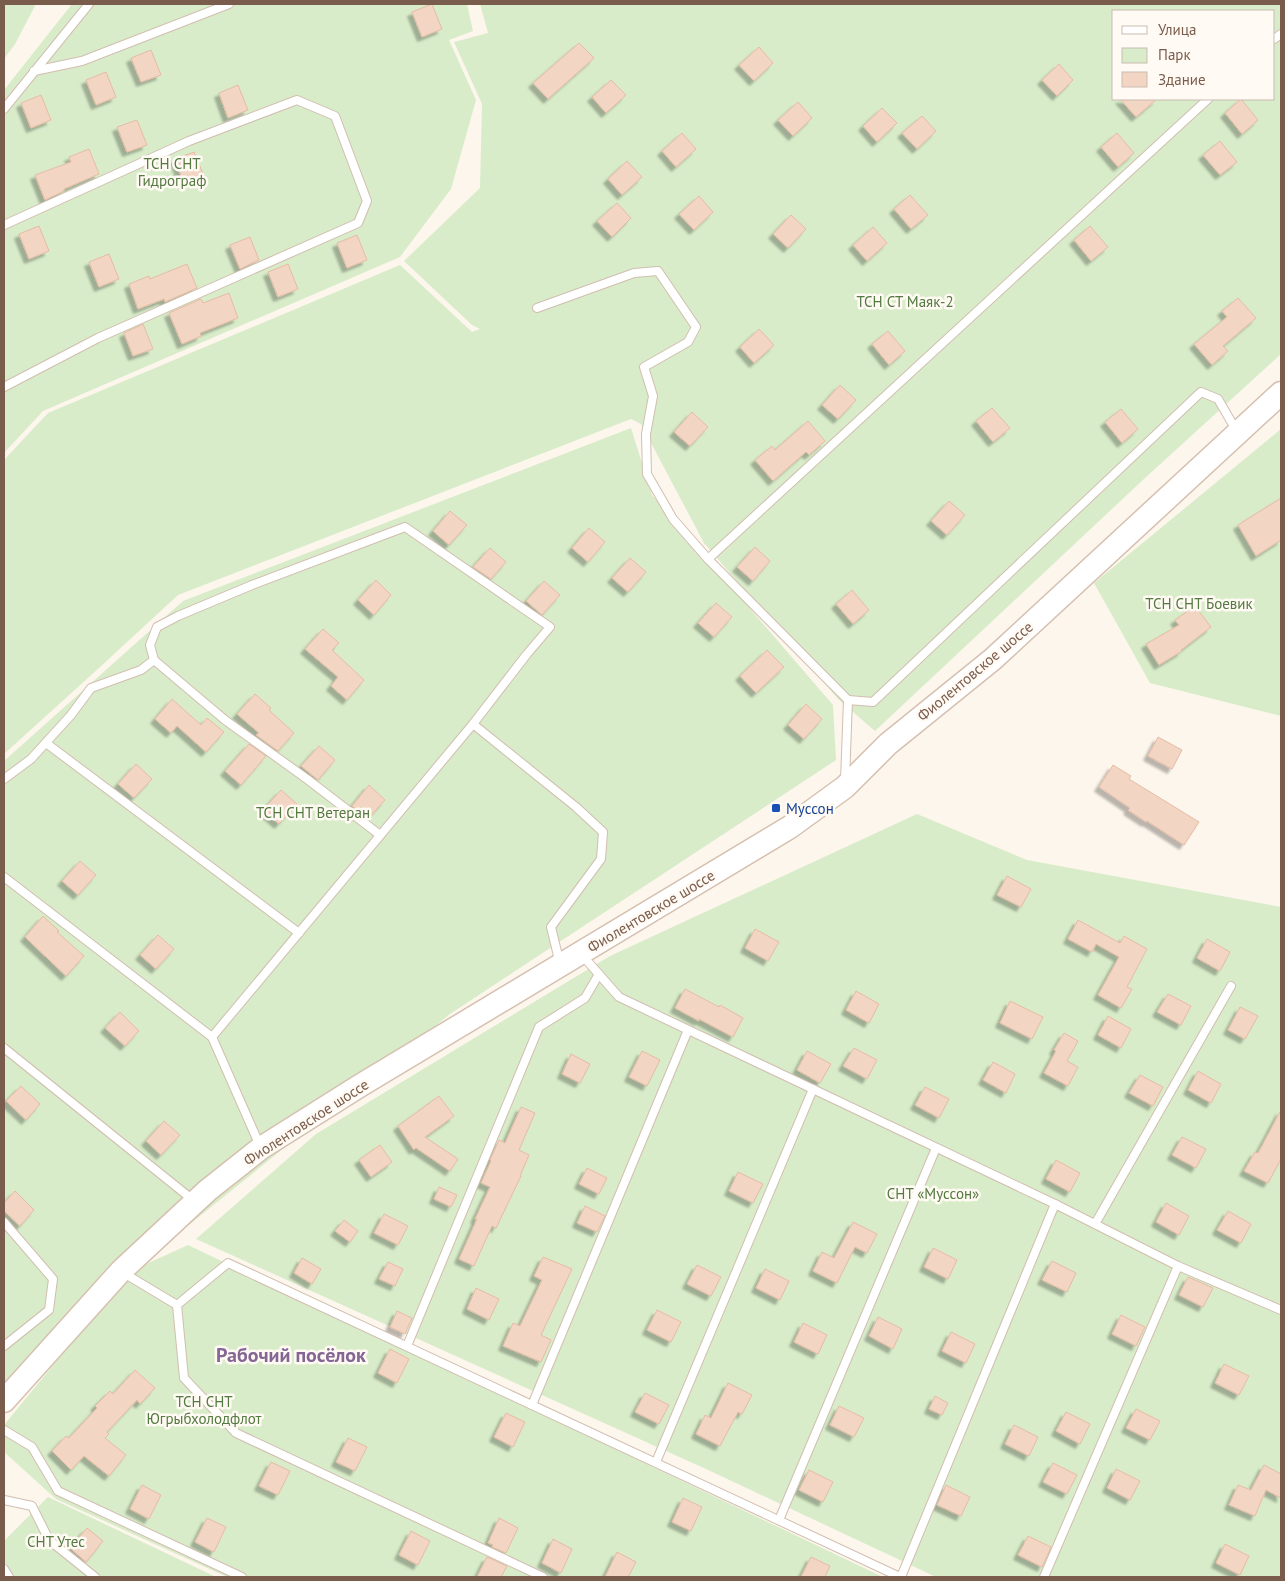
<svg xmlns="http://www.w3.org/2000/svg" width="1285" height="1581" viewBox="0 0 1285 1581" font-family="'PT Sans',sans-serif">
<defs>
<filter id="shadow"><feDropShadow dx="-4.5" dy="4.5" stdDeviation="1" flood-color="#0004"/></filter>
</defs>
<rect width="100%" height="100%" fill="#fdf6ec"/>
<g fill="#d8ecc9" fill-rule="evenodd">
<path d="M4 4H36L15 44 4 59Z"/>
<path d="M72 4H467L473 31 449 40 476 100 451 189 400 257 43 411 4 453V90Z"/>
<path d="M480 4H1281V354L1145 478 875 731 838 699 704 543 641 424 631 419 178 595 99 668 4 754V460L48 413 400 265 472 332 480 329 472 325 404 261 480 188 482 104 454 42 488 33ZM1114 11H1274V99H1114Z"/>
<path d="M631 428 652 495 833 705 836 760 450 1014 133 1270 188 1245 883 1577H227L56 1499 4 1452V1425L128 1274 126 1275 4 1414V761L183 601Z"/>
<path d="M1281 429V716L1150 683 1094 583Z"/>
<path d="M917 814 1027 860 1281 907V1577H936L706 1469 196 1239 316 1134 610 956Z"/>
<path d="M48 1497 216 1577H4V1541Z"/>
</g>
<g fill="#f3d5c3" stroke="#e6bba3" filter="url(#shadow)">
<path d="M432 4 442 29 422 37 412 12Z"/>
<path d="M579 43 594 58 548 99 533 83Z"/>
<path d="M759 47 773 63 754 81 739 65Z"/>
<path d="M151 50 161 75 141 82 131 58Z"/>
<path d="M1059 64 1073 80 1057 96 1042 80Z"/>
<path d="M106 72 116 97 96 105 86 80Z"/>
<path d="M611 80 626 95 606 113 592 97Z"/>
<path d="M238 85 248 110 228 118 219 93Z"/>
<path d="M41 95 51 120 31 128 21 103Z"/>
<path d="M1120 99H1157L1136 117Z"/>
<path d="M1241 99 1258 120 1242 134 1225 113Z"/>
<path d="M798 102 812 118 793 136 778 120Z"/>
<path d="M882 108 897 123 877 142 863 126Z"/>
<path d="M922 116 936 131 917 149 902 133Z"/>
<path d="M137 120 147 145 127 152 117 127Z"/>
<path d="M682 133 696 149 676 167 662 151Z"/>
<path d="M1117 133 1134 153 1118 167 1101 147Z"/>
<path d="M1220 141 1237 162 1220 175 1203 155Z"/>
<path d="M89 149 99 174 64 189V191L45 200 35 175 71 162 69 157Z"/>
<path d="M194 152 204 176 184 184 175 159Z"/>
<path d="M627 161 642 177 622 195 608 179Z"/>
<path d="M910 195 928 215 911 229 894 209Z"/>
<path d="M699 196 713 212 694 230 679 214Z"/>
<path d="M617 203 631 218 612 237 597 221Z"/>
<path d="M791 215 806 229 788 248 773 234Z"/>
<path d="M39 226 49 251 29 259 19 234Z"/>
<path d="M1090 226 1108 247 1091 261 1074 240Z"/>
<path d="M873 227 887 243 867 261 853 245Z"/>
<path d="M357 235 367 260 347 268 337 243Z"/>
<path d="M250 237 259 260 240 269 230 245Z"/>
<path d="M109 254 119 279 99 287 89 262Z"/>
<path d="M187 264 197 288 165 302 164 299 138 309 129 284 149 276 150 279Z"/>
<path d="M288 264 298 289 278 297 268 272Z"/>
<path d="M229 293 238 318 200 333 201 336 182 344 169 313 201 299 203 303Z"/>
<path d="M1238 298 1256 318 1223 346 1228 351 1212 365 1194 344 1227 317 1222 311Z"/>
<path d="M143 324 153 349 133 356 124 333Z"/>
<path d="M759 329 774 345 754 363 740 347Z"/>
<path d="M888 331 905 351 889 365 872 344Z"/>
<path d="M840 385 856 400 838 419 822 405Z"/>
<path d="M992 408 1010 428 993 442 976 421Z"/>
<path d="M1121 409 1138 429 1122 443 1105 422Z"/>
<path d="M692 412 708 427 690 446 674 432Z"/>
<path d="M808 421 825 441 809 455 806 452 773 481 755 460 772 446 775 450Z"/>
<path d="M1281 498V540L1256 556 1238 525Z"/>
<path d="M949 501 965 515 947 535 931 521Z"/>
<path d="M450 511 467 525 449 545 433 531Z"/>
<path d="M589 528 605 542 588 562 572 548Z"/>
<path d="M755 547 770 561 753 581 737 567Z"/>
<path d="M490 548 506 562 491 579 473 567Z"/>
<path d="M630 558 646 572 628 592 612 578Z"/>
<path d="M376 580 391 595 374 615 358 600Z"/>
<path d="M544 581 560 595 542 615 526 601Z"/>
<path d="M852 590 869 610 853 624 836 604Z"/>
<path d="M716 603 732 617 714 637 698 623Z"/>
<path d="M1195 606 1211 627 1181 650 1182 651 1159 665 1146 644 1179 625 1175 620Z"/>
<path d="M323 629 339 643 332 650 364 680 347 700 331 686 338 677 305 649Z"/>
<path d="M767 650 784 667 756 693 740 676Z"/>
<path d="M255 694 271 708 269 710 294 733 278 751 256 735 259 733 237 714Z"/>
<path d="M172 699 201 725 207 718 224 732 206 752 177 726 171 733 155 719Z"/>
<path d="M806 704 822 719 804 739 788 725Z"/>
<path d="M1158 737 1182 750 1172 769 1148 756Z"/>
<path d="M249 744 266 756 241 785 225 771Z"/>
<path d="M319 746 335 760 318 780 301 766Z"/>
<path d="M136 764 152 779 134 798 118 784Z"/>
<path d="M1113 765 1131 776 1129 779 1199 822 1184 845 1147 821 1146 822 1128 810 1130 808 1099 787Z"/>
<path d="M369 785 385 800 368 819 352 806Z"/>
<path d="M281 790 297 804 279 824 263 810Z"/>
<path d="M80 861 96 875 78 895 62 881Z"/>
<path d="M1007 876 1031 889 1021 907 997 895Z"/>
<path d="M43 916 59 931 57 932 84 956 66 976 25 937Z"/>
<path d="M1078 920 1120 943 1124 936 1147 949 1127 987 1132 989 1121 1008 1098 995 1119 957 1096 944 1092 952 1068 939Z"/>
<path d="M755 929 779 942 768 961 745 948Z"/>
<path d="M158 935 174 949 156 969 140 955Z"/>
<path d="M1207 939 1230 952 1220 971 1197 958Z"/>
<path d="M685 989 719 1007 720 1005 743 1018 733 1037 699 1019V1021L675 1008Z"/>
<path d="M856 991 879 1004 869 1023 846 1010Z"/>
<path d="M1168 994 1191 1006 1181 1025 1157 1012Z"/>
<path d="M1010 1001 1043 1017 1032 1039 1000 1023Z"/>
<path d="M1240 1007 1258 1016 1245 1039 1228 1030Z"/>
<path d="M120 1012 139 1031 125 1046 105 1028Z"/>
<path d="M1108 1016 1131 1029 1121 1048 1098 1035Z"/>
<path d="M1064 1033 1078 1041 1067 1061 1078 1067 1068 1086 1044 1073 1056 1051 1054 1050Z"/>
<path d="M854 1048 877 1060 867 1079 843 1066Z"/>
<path d="M642 1051 660 1060 647 1086 629 1077Z"/>
<path d="M807 1051 831 1064 820 1083 797 1070Z"/>
<path d="M571 1054 590 1064 580 1083 562 1074Z"/>
<path d="M993 1062 1015 1074 1006 1093 983 1080Z"/>
<path d="M1198 1071 1221 1084 1211 1103 1188 1090Z"/>
<path d="M1140 1075 1163 1087 1153 1106 1129 1093Z"/>
<path d="M21 1086 40 1104 26 1120 6 1101Z"/>
<path d="M925 1087 949 1099 939 1118 915 1105Z"/>
<path d="M439 1096 454 1116 425 1137 458 1159 450 1171 416 1148 414 1150 398 1126Z"/>
<path d="M521 1107 535 1113 519 1150 529 1155 520 1176H521L511 1197 496 1228 492 1226 474 1266 459 1259 477 1219H475L490 1187 481 1183 491 1161 490 1160 499 1140 505 1143Z"/>
<path d="M1281 1110V1159L1268 1183 1244 1171 1255 1152 1258 1153Z"/>
<path d="M164 1121 180 1135 161 1155 146 1141Z"/>
<path d="M1182 1137 1206 1149 1196 1168 1172 1155Z"/>
<path d="M380 1145 392 1162 371 1177 359 1160Z"/>
<path d="M1056 1160 1080 1173 1070 1192 1046 1179Z"/>
<path d="M587 1168 607 1178 599 1194 579 1184Z"/>
<path d="M738 1172 763 1184 753 1203 729 1191Z"/>
<path d="M439 1187 457 1195 451 1207 434 1199Z"/>
<path d="M15 1191 34 1210 20 1226 4 1211V1203Z"/>
<path d="M1166 1203 1189 1216 1179 1235 1156 1222Z"/>
<path d="M585 1206 605 1216 597 1232 577 1223Z"/>
<path d="M1228 1211 1251 1224 1241 1243 1217 1230Z"/>
<path d="M384 1214 408 1226 398 1245 374 1233Z"/>
<path d="M344 1220 358 1231 350 1242 335 1231Z"/>
<path d="M853 1222 877 1234 867 1253 855 1247 837 1283 813 1271 822 1252 834 1258Z"/>
<path d="M933 1248 957 1260 948 1279 924 1267Z"/>
<path d="M543 1257 572 1269 541 1335 551 1340 541 1362 503 1346 513 1323 520 1326 542 1280 534 1276Z"/>
<path d="M302 1258 321 1269 312 1284 294 1273Z"/>
<path d="M1052 1261 1076 1273 1067 1292 1042 1280Z"/>
<path d="M388 1262 403 1269 395 1286 379 1279Z"/>
<path d="M697 1265 721 1277 711 1296 687 1284Z"/>
<path d="M765 1269 789 1281 780 1300 756 1288Z"/>
<path d="M1188 1277 1213 1288 1203 1307 1179 1295Z"/>
<path d="M476 1288 499 1299 489 1320 467 1309Z"/>
<path d="M657 1310 681 1322 671 1342 647 1330Z"/>
<path d="M397 1311 412 1318 405 1334 390 1327Z"/>
<path d="M1121 1315 1145 1327 1136 1346 1112 1334Z"/>
<path d="M878 1317 902 1329 893 1349 869 1336Z"/>
<path d="M803 1323 827 1335 818 1354 794 1342Z"/>
<path d="M951 1332 975 1344 966 1363 942 1351Z"/>
<path d="M390 1349 409 1359 397 1383 378 1373Z"/>
<path d="M1224 1364 1249 1376 1239 1395 1215 1383Z"/>
<path d="M135 1370 155 1388 140 1404 137 1400 107 1432 109 1434 105 1438 126 1455 109 1476 84 1456 71 1470 52 1451 66 1436 69 1438 97 1408 95 1406 110 1391 113 1394Z"/>
<path d="M728 1383 752 1395 742 1414 738 1412 720 1446 696 1434 705 1415 711 1418Z"/>
<path d="M645 1393 669 1405 659 1424 635 1412Z"/>
<path d="M935 1396 948 1403 942 1415 929 1409Z"/>
<path d="M839 1406 864 1418 854 1437 830 1425Z"/>
<path d="M1136 1409 1160 1421 1150 1440 1126 1428Z"/>
<path d="M1066 1412 1090 1424 1080 1444 1056 1431Z"/>
<path d="M506 1413 525 1422 513 1447 494 1437Z"/>
<path d="M1014 1425 1038 1437 1029 1456 1005 1444Z"/>
<path d="M348 1438 367 1447 355 1471 336 1462Z"/>
<path d="M271 1462 290 1471 278 1495 259 1486Z"/>
<path d="M1053 1463 1077 1475 1067 1494 1043 1482Z"/>
<path d="M1264 1465 1281 1474V1498L1266 1490 1255 1516 1229 1505 1238 1485 1251 1490Z"/>
<path d="M1116 1469 1140 1481 1130 1500 1107 1488Z"/>
<path d="M809 1470 833 1482 823 1502 799 1490Z"/>
<path d="M142 1485 161 1495 149 1519 130 1509Z"/>
<path d="M946 1485 970 1497 961 1516 937 1505Z"/>
<path d="M683 1498 702 1507 691 1531 672 1522Z"/>
<path d="M207 1518 226 1527 214 1552 195 1542Z"/>
<path d="M499 1518 518 1528 506 1553 492 1547 493 1545 488 1543Z"/>
<path d="M87 1528 103 1541 86 1562 70 1548Z"/>
<path d="M411 1531 430 1541 418 1565 399 1555Z"/>
<path d="M1028 1536 1051 1547 1042 1567 1018 1555Z"/>
<path d="M553 1539 572 1549 561 1573 542 1563Z"/>
<path d="M1225 1544 1249 1556 1240 1575 1216 1563Z"/>
<path d="M617 1552 636 1562 633 1568 628 1577H605Z"/>
<path d="M487 1557 507 1566 501 1577H477Z"/>
<path d="M811 1557 830 1566 825 1577H801Z"/>
</g>
<g fill="none" stroke-linecap="round" stroke-linejoin="round">
<defs>
<g id="service">
<path d="M1274 39 1281 34"/>
<path d="M34 71 82 61 229 4"/>
<path d="M4 109 89 4"/>
<path d="M4 225 189 141 297 100 335 116 367 201 358 223 98 338 4 387"/>
<path d="M537 308 634 273 658 271 696 327 688 342 644 367 653 396 646 434 647 474 673 519 708 559 848 700 845 781"/>
<path d="M708 559 1208 99"/>
<path d="M154 660 225 720 307 779 380 835"/>
<path d="M848 700 873 702 1201 392 1218 399 1236 430"/>
<path d="M473 724 576 807 603 832 601 859 551 927 560 964"/>
<path d="M46 743 299 933"/>
<path d="M4 779 31 759 71 715 91 688 141 670 154 660 150 645 157 627 178 616 252 585 405 527 550 627 527 654 473 724 212 1037"/>
<path d="M4 877 212 1037 260 1146"/>
<path d="M582 955 619 997 1055 1204 1178 1266 1281 1310"/>
<path d="M4 1048 193 1200"/>
<path d="M4 1222 53 1279 49 1310 4 1346"/>
<path d="M1095 1224 1231 986"/>
<path d="M122 1272 177 1305"/>
<path d="M177 1305 228 1263 900 1577"/>
<path d="M177 1305 184 1378 236 1433 543 1577"/>
<path d="M407 1346 539 1027 585 998 599 974"/>
<path d="M532 1405 688 1030"/>
<path d="M4 1430 32 1447 58 1491 242 1577"/>
<path d="M656 1462 813 1089"/>
<path d="M4 1500 32 1506 49 1540 95 1577"/>
<path d="M779 1520 936 1148"/>
<path d="M4 1569 9 1577"/>
<path d="M901 1577 1055 1204"/>
<path d="M1044 1577 1178 1266"/>
</g>
<path id="secondary" d="M4 1401 121 1271 208 1190 261 1148 361 1085 790 827 845 787 888 744 993 659 1281 393"/>
</defs>
<use href="#service" stroke="#d1beb0" stroke-width="10"/>
<use href="#secondary" stroke="#d6c0b0" stroke-width="25"/>
<use href="#service" stroke="#fff" stroke-width="8"/>
<use href="#secondary" stroke="#fff" stroke-width="22"/>
</g>
<rect fill="#1a4fb4" stroke="#fffaf3" stroke-width="2" x="771" y="803" width="10" height="10" rx="2.5"/>
<g text-anchor="middle" dominant-baseline="central" stroke-width="5" stroke-linejoin="round" paint-order="stroke">
<g font-size="15" fill="#537a41" stroke="#fffaf3">
<text x="172" y="163">ТСН СНТ<tspan x="172" dy="17">Гидрограф</tspan></text>
<text x="905" y="301">ТСН СТ Маяк-2</text>
<text x="1199" y="603">ТСН СНТ Боевик</text>
<text x="313" y="812">ТСН СНТ Ветеран</text>
<text x="933" y="1193">СНТ «Муссон»</text>
<text x="204" y="1401">ТСН СНТ<tspan x="204" dy="17">Югрыбхолодфлот</tspan></text>
<text x="56" y="1541">СНТ Утес</text>
</g>
<g font-size="15" fill="#7a5c4d" stroke="#fffaf3">
<text transform="translate(975 671) rotate(-40)">Фиолентовское шоссе</text>
<text transform="translate(651 911) rotate(-31)">Фиолентовское шоссе</text>
<text transform="translate(306 1122) rotate(-33)">Фиолентовское шоссе</text>
</g>
<g font-size="15" fill="#164399" stroke="#fffaf3" text-anchor="start">
<text x="786" y="808">Муссон</text>
</g>
<g font-size="20" font-weight="bold" fill="#846695" stroke="#fffaf3">
<text x="291" y="1355">Рабочий посёлок</text>
</g>
</g>
<rect width="1285" height="1581" fill="none" stroke="#7a5c4d" stroke-width="10"/>
<rect x="1112" y="10" width="162" height="90" fill="#fffaf3" stroke="#cabbb1"/>
<rect x="1122" y="26" width="25" height="8" fill="#ffffff" stroke="#cabbb1"/>
<text x="1158" y="35" font-size="15" fill="#7a5c4d">Улица</text>
<rect x="1122" y="48" width="25" height="15" fill="#d8ecc9" stroke="#cabbb1"/>
<text x="1158" y="60" font-size="15" fill="#7a5c4d">Парк</text>
<rect x="1122" y="72" width="25" height="15" fill="#f3d5c3" stroke="#cabbb1"/>
<text x="1158" y="85" font-size="15" fill="#7a5c4d">Здание</text>
</svg>
